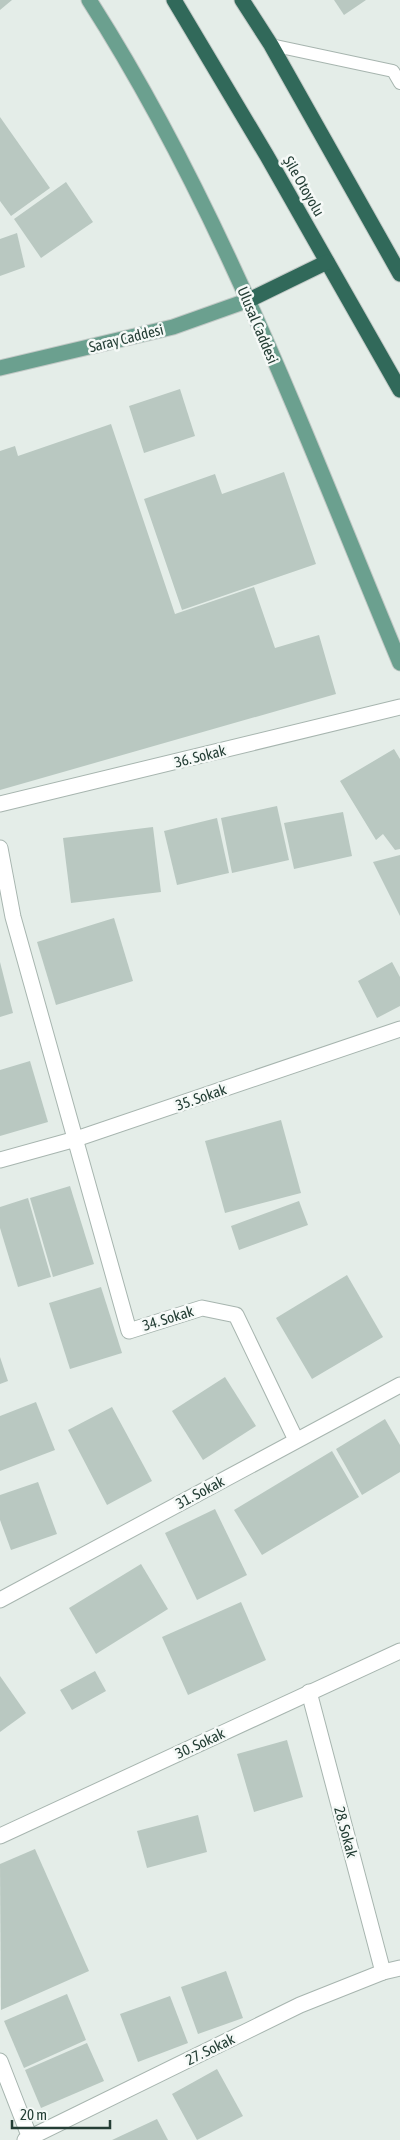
<svg xmlns="http://www.w3.org/2000/svg" width="400" height="2140" viewBox="0 0 400 2140" font-family="'Asap Condensed',sans-serif">
<rect width="100%" height="100%" fill="#e4ede8"/>
<g fill="#b9c8c1">
<path d="M0 0H12L0 10Z"/>
<path d="M334 0H366L344 15Z"/>
<path d="M0 117 50 188 11 216 0 201Z"/>
<path d="M66 182 93 222 41 258 14 219Z"/>
<path d="M17 233 25 267 0 276V239Z"/>
<path d="M180 389 195 436 144 453 129 406Z"/>
<path d="M111 424 175 614 254 587 275 648 319 635 336 694 0 790V451L15 446 18 456Z"/>
<path d="M284 472 316 564 182 610 144 499 215 474 222 494Z"/>
<path d="M394 749 400 759V849L395 850 383 834 376 840 340 781Z"/>
<path d="M277 806 289 860 232 873 221 818Z"/>
<path d="M343 812 352 856 294 869 284 823Z"/>
<path d="M217 818 229 873 177 885 164 831Z"/>
<path d="M153 827 161 892 71 903 63 838Z"/>
<path d="M400 855V916L373 862Z"/>
<path d="M114 918 133 981 56 1005 37 942Z"/>
<path d="M0 962 13 1013 0 1017Z"/>
<path d="M392 962 400 977V1006L377 1018 358 981Z"/>
<path d="M30 1061 48 1122 0 1136V1070Z"/>
<path d="M281 1120 301 1193 225 1213 205 1141Z"/>
<path d="M70 1186 94 1264 53 1277 30 1198Z"/>
<path d="M28 1198 51 1277 18 1287 0 1228V1207Z"/>
<path d="M299 1201 308 1225 239 1250 231 1226Z"/>
<path d="M347 1275 383 1337 312 1379 276 1318Z"/>
<path d="M101 1287 122 1353 70 1369 49 1303Z"/>
<path d="M0 1357 8 1381 0 1384Z"/>
<path d="M225 1377 256 1426 203 1460 172 1411Z"/>
<path d="M36 1402 55 1450 0 1471V1416Z"/>
<path d="M112 1407 152 1481 107 1505 68 1430Z"/>
<path d="M385 1419 400 1445V1472L362 1495 336 1449Z"/>
<path d="M332 1451 359 1497 262 1555 234 1510Z"/>
<path d="M38 1482 57 1534 11 1550 0 1520V1495Z"/>
<path d="M215 1509 247 1575 197 1600 165 1533Z"/>
<path d="M141 1564 168 1609 96 1654 69 1608Z"/>
<path d="M241 1602 266 1660 188 1695 162 1637Z"/>
<path d="M95 1671 106 1691 72 1710 60 1690Z"/>
<path d="M0 1676 26 1713 0 1732Z"/>
<path d="M287 1740 303 1797 254 1812 237 1754Z"/>
<path d="M198 1815 207 1852 147 1868 137 1831Z"/>
<path d="M35 1849 89 1971 1 2010 0 1864Z"/>
<path d="M226 1971 243 2018 198 2034 181 1987Z"/>
<path d="M67 1994 86 2040 24 2068 4 2021Z"/>
<path d="M170 1996 188 2043 138 2062 120 2014Z"/>
<path d="M87 2043 104 2081 41 2108 25 2070Z"/>
<path d="M217 2069 243 2116 197 2140 172 2094Z"/>
<path d="M157 2119 168 2140H112Z"/>
</g>
<g fill="none" stroke-linecap="round" stroke-linejoin="round">
<defs>
<path id="lane" d="M271 45 393 71 400 83"/>
<g id="street">
<path d="M0 804 400 707"/>
<path d="M0 848 13 917 129 1331 202 1308 236 1315 296 1440"/>
<path d="M0 1160 76 1139 400 1029"/>
<path d="M0 1600 400 1385"/>
<path d="M309 1692 383 1972"/>
<path d="M0 1836 400 1651"/>
<path d="M0 2061 30 2138"/>
<path d="M25 2140 300 2005 383 1972 400 1968"/>
</g>
<g id="primary">
<path d="M89 0C221 206 306 438 400 663"/>
<path d="M0 368 173 327 249 300"/>
</g>
<g id="highway">
<path d="M174 0 267 156 400 390"/>
<path d="M242 0 271 45 400 274"/>
<path d="M249 300 327 262"/>
</g>
</defs>
<use href="#lane" stroke="#a7b5af" stroke-width="14"/>
<use href="#street" stroke="#a7b5af" stroke-width="17"/>
<use href="#primary" stroke="#c2c9c6" stroke-width="17"/>
<use href="#highway" stroke="#c2c9c6" stroke-width="17"/>
<use href="#lane" stroke="#fff" stroke-width="12"/>
<use href="#street" stroke="#fff" stroke-width="15"/>
<use href="#primary" stroke="#6ba08f" stroke-width="15"/>
<use href="#highway" stroke="#31695a" stroke-width="15"/>
</g>
<g text-anchor="middle" dominant-baseline="central" stroke-width="5" stroke-linejoin="round" paint-order="stroke">
<g font-size="15" fill="#243e35" stroke="#f5f9f7">
<text transform="translate(304 186) rotate(60)">Şile Otoyolu</text>
<text transform="translate(258 325) rotate(67)">Ulusal Caddesi</text>
<text transform="translate(126 338) rotate(-14)">Saray Caddesi</text>
<text transform="translate(200 756) rotate(-14)">36. Sokak</text>
<text transform="translate(201 1097) rotate(-19)">35. Sokak</text>
<text transform="translate(168 1318) rotate(-17)">34. Sokak</text>
<text transform="translate(200 1492) rotate(-28)">31. Sokak</text>
<text transform="translate(200 1743) rotate(-25)">30. Sokak</text>
<text transform="translate(346 1832) rotate(75)">28. Sokak</text>
<text transform="translate(210 2049) rotate(-26)">27. Sokak</text>
</g>
</g>
<path d="M12 2120v8h98v-8" fill="none" stroke="#243e35" stroke-width="2.5"/>
<text x="20" y="2120" font-size="15" fill="#243e35" stroke="#f5f9f7" stroke-width="4" paint-order="stroke">20 m</text>
</svg>
